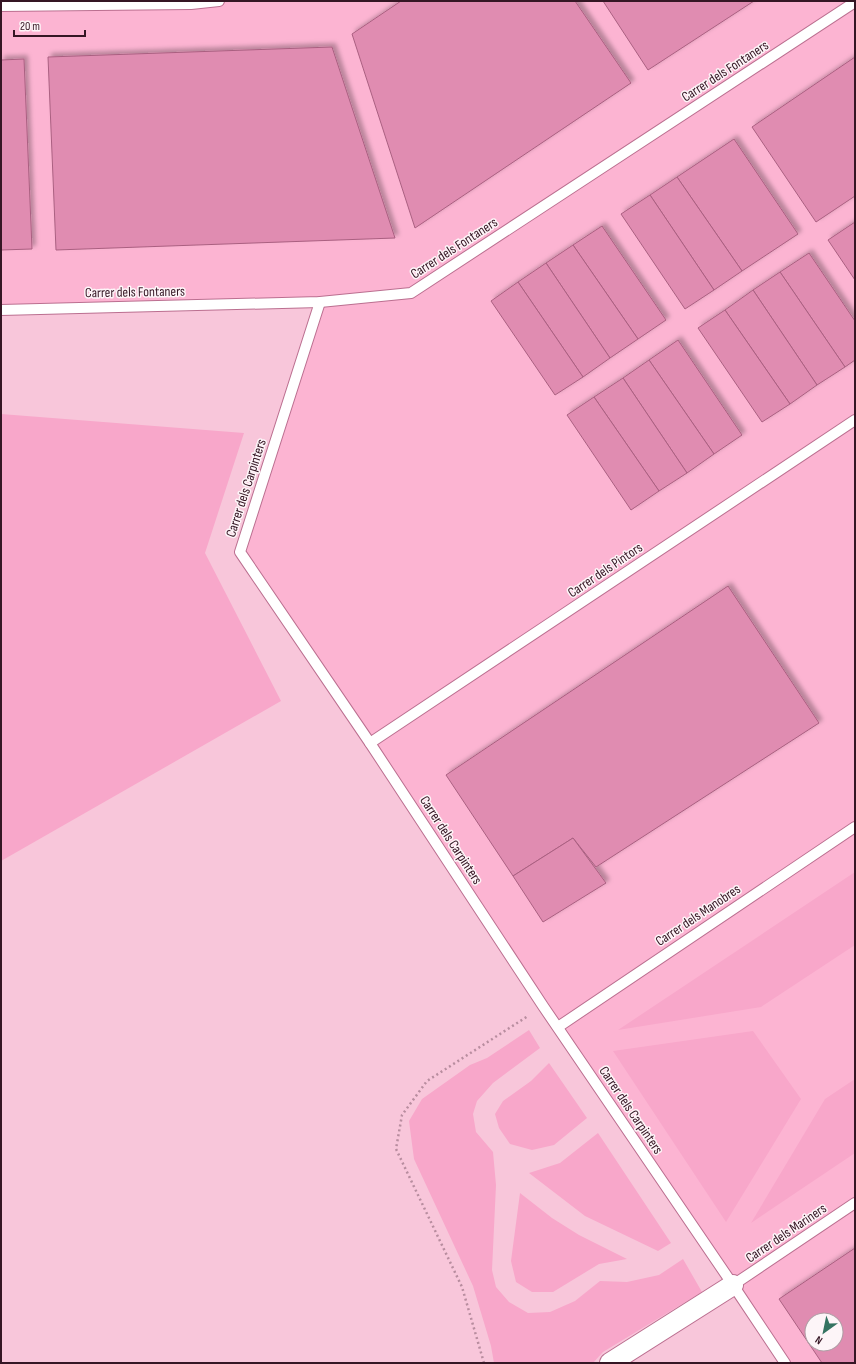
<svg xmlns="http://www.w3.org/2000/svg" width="856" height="1364" viewBox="0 0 856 1364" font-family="'Sofia Sans Condensed',sans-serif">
<defs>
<filter id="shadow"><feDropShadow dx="3.5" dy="-3.5" stdDeviation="2" flood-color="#0004"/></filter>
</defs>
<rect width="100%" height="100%" fill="#f8c6da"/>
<path fill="#fcb4d2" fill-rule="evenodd" d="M219 1H855V1363H785L240 552 320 302 1 310V6ZM812 1320H836V1344H812Z"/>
<g fill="#f8a7ca">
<path d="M1 414 244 433 205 553 281 701 1 861Z"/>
<path d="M855 872V945L761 1007 618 1030Z"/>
<path d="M529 1030 540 1048 493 1083 477 1101 473 1114 476 1132 493 1152 496 1185 492 1270 496 1287 509 1302 528 1313 550 1312 575 1301 600 1281 627 1282 659 1275 683 1259 702 1292 603 1352 593 1363H494L491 1346 473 1286 414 1159 409 1121 422 1099 470 1065 487 1058Z"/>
<path d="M753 1031 801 1099 726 1222 613 1051Z"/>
<path d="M549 1063 587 1118 554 1145 532 1150 510 1144 499 1128 495 1114 503 1101 531 1081Z"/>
<path d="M855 1079V1153L751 1223 825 1099Z"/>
<path d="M598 1133 671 1243 658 1251 585 1216 529 1173 560 1163Z"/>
<path d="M520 1193 552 1218 579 1235 627 1259 599 1264 553 1292H532L516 1282 511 1261Z"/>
</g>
<g fill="#e08cb1" stroke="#aa6081" fill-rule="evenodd" filter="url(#shadow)">
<path d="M401 1H575L631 83 415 228 352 34Z"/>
<path d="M603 1H754L648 70Z"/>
<path d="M332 47 395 238 56 250 48 57Z"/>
<path d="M855 57V196L816 222 752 127Z"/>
<path d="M24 59 32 249 1 250V60Z"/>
<path d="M734 139 798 234 742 271 677 177Z"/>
<path d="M677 177 742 271 714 290 650 195Z"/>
<path d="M650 195 714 290 685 309 621 214Z"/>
<path d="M855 222V280L828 240Z"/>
<path d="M602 226 666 320 638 339 573 245Z"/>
<path d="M573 245 638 339 610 358 546 263Z"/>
<path d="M809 253 855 321V360L845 367 780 272Z"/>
<path d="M546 263 610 358 583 377 518 282Z"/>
<path d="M780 272 845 367 817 385 753 290Z"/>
<path d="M518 282 583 377 555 395 491 301Z"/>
<path d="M753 290 817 385 790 404 725 310Z"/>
<path d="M725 310 790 404 762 422 698 328Z"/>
<path d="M678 340 742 435 714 454 649 360Z"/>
<path d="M649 360 714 454 687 473 623 378Z"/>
<path d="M623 378 687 473 659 491 594 397Z"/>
<path d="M594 397 659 491 631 510 567 415Z"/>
<path d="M728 586 819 723 596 867 573 838 513 876 446 775Z"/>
<path d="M573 838 606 883 543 922 513 876Z"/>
<path d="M855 1248V1363H822L779 1299ZM812 1320H836V1344H812Z"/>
</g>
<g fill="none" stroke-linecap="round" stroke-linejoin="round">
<defs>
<g id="lane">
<path d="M1 6 191 4 219 1"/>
<path d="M320 302 240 552 370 743 543 1006 733 1285 785 1363"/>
<path d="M1 310 320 302 411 293 855 2"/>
<path d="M370 743 855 420"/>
<path d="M558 1027 855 827"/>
<path d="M733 1285 855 1203"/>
</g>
<path id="street" d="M610 1363 733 1285"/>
</defs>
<use href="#lane" stroke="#bb6f90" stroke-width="12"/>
<use href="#street" stroke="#bb6f90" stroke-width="22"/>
<path stroke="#b88d9f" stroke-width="2.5" stroke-dasharray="2 3" stroke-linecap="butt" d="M484 1363 462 1287 396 1149 402 1115 427 1081 528 1016"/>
<use href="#lane" stroke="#fff" stroke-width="10"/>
<use href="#street" stroke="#fff" stroke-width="20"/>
</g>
<g text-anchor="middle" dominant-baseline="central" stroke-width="3" stroke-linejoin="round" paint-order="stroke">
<g font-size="14" fill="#351624" stroke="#fdf5f8">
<text transform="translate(725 71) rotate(-33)">Carrer dels Fontaners</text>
<text transform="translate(454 248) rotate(-33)">Carrer dels Fontaners</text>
<text transform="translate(135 292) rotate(-1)">Carrer dels Fontaners</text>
<text transform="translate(246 488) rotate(-72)">Carrer dels Carpinters</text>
<text transform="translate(605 570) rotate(-34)">Carrer dels Pintors</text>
<text transform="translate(451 840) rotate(57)">Carrer dels Carpinters</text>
<text transform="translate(698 915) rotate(-34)">Carrer dels Manobres</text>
<text transform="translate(631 1110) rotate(56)">Carrer dels Carpinters</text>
<text transform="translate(786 1233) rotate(-34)">Carrer dels Mariners</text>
</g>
</g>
<rect width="856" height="1364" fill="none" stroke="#351624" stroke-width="4"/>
<g transform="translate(824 1332) rotate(213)"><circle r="19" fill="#fdf5f8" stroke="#ad9ca3"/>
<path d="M0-3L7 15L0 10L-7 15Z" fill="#347361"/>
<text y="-6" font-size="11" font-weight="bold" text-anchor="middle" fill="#351624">N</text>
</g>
<path d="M14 30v6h71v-6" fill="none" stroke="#351624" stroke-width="2"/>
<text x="20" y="30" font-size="12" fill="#351624" stroke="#fdf5f8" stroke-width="3" paint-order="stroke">20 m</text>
</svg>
